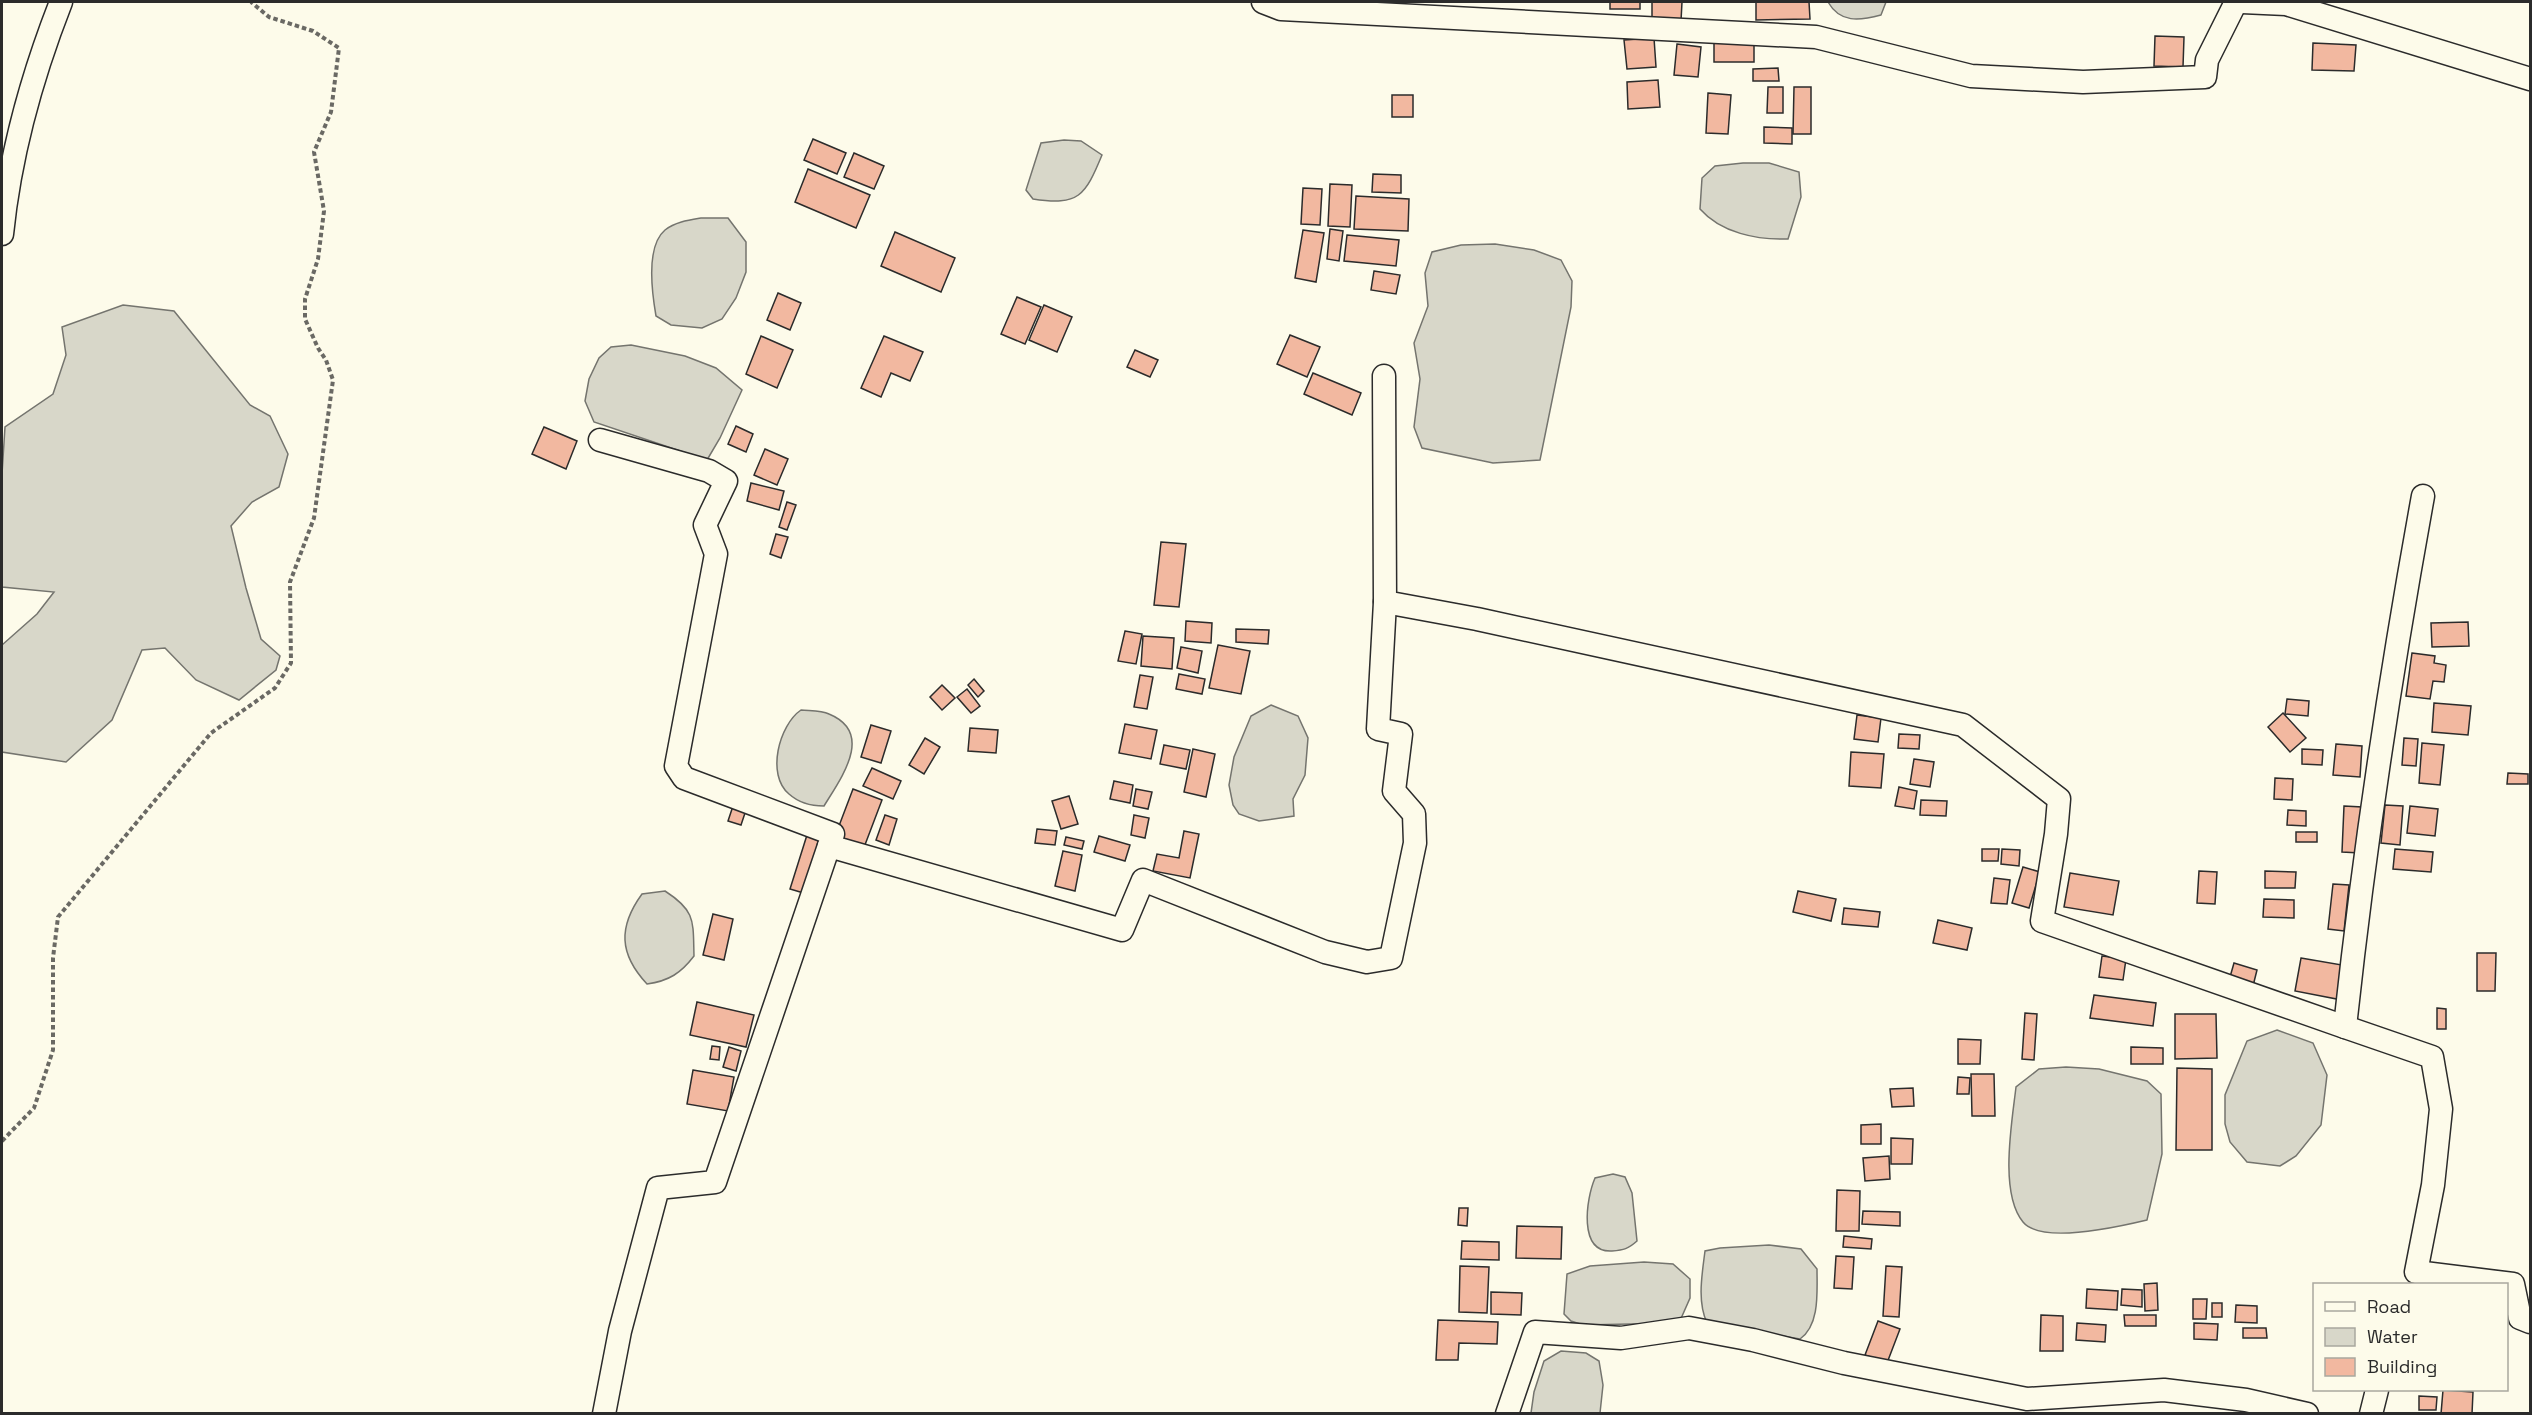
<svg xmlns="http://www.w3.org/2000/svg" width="2532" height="1415" viewBox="0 0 2532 1415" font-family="'Space Grotesk',sans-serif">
<rect width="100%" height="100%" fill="#fdfbea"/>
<g fill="#d8d7c9" stroke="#74746e" stroke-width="1.5">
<path d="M1828 2H1886L1881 15C1859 21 1840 23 1828 2Z"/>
<path d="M1064 140 1081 141 1102 155C1085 196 1079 206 1033 199L1026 190 1041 143Z"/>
<path d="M1743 163H1769L1799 172 1801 197 1788 239C1757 240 1721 233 1700 209L1702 178 1715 166Z"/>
<path d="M701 218H728L746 242V272L736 298 722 319 702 328 671 325 656 316C652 293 646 246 665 230 675 222 689 220 701 218Z"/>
<path d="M1495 244 1534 250 1561 260 1572 281 1571 307 1540 460 1493 463 1422 448 1414 427 1420 379 1414 343 1428 306 1425 273 1432 252 1461 245Z"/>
<path d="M123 305 174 311 250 405 270 416 288 454 279 487 252 502 231 526 246 588 261 639 280 656 276 670 239 700 196 680 165 648 142 650 112 720 66 762 2 752V645L37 614 54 592 2 587V474L5 427 53 394 66 355 62 327Z"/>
<path d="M631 345 685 356 716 368 742 390 720 438 707 460 594 422 585 401 589 379 599 358 611 347Z"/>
<path d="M1271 705 1298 716 1308 738 1305 775 1293 799 1294 816 1259 821 1239 814 1233 805 1229 785 1234 757 1251 716Z"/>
<path d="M801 710C809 711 821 710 829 714 875 733 841 778 824 806 811 806 799 803 789 794 766 775 779 725 801 710Z"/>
<path d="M665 891C696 911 693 921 694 956 681 973 669 981 647 984 619 954 618 927 642 894Z"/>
<path d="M2277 1030 2313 1043 2327 1075 2321 1125 2296 1156 2280 1166 2247 1162 2230 1142 2225 1124V1095L2247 1041Z"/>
<path d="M2066 1067 2099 1069 2147 1081 2161 1094 2162 1154 2147 1220C2122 1226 2042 1245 2023 1222 1999 1193 2012 1122 2016 1087L2039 1069Z"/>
<path d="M1613 1174 1625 1177 1632 1193 1637 1241C1628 1249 1624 1250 1612 1251 1578 1253 1586 1199 1595 1178Z"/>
<path d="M1769 1245 1801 1249 1817 1269C1817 1292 1820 1325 1800 1339L1707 1323C1697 1301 1702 1275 1705 1251L1720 1248Z"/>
<path d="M1644 1262 1673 1264 1690 1279V1298L1679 1323 1583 1325 1571 1321 1564 1314 1567 1274 1590 1266Z"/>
<path d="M1561 1351 1586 1353 1599 1361 1603 1385 1600 1413H1531L1534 1392 1544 1361Z"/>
</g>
<g fill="#f2b8a0" stroke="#2b2b2b" stroke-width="1.5">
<rect x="1610" y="2" width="30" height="7"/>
<path d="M1652 2H1682L1681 21 1652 20Z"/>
<path d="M1756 2H1809L1810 19 1756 20Z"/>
<path d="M2155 36 2184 37 2183 67 2154 66Z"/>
<path d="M1654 38 1656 67 1627 69 1624 40Z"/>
<rect x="1714" y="41" width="40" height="21"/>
<path d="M2313 43 2356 45 2354 71 2312 70Z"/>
<path d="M1677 44 1701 47 1698 77 1674 75Z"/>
<path d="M1778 68 1779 81H1753V69Z"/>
<path d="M1658 80 1660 107 1628 109 1627 82Z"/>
<path d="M1768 87H1783V113H1767Z"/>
<path d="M1794 87H1811V134H1793Z"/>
<path d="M1708 93 1731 95 1728 134 1706 133Z"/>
<rect x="1392" y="95" width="21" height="22"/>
<path d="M1764 127 1792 128V144L1764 143Z"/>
<path d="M813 139 846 153 837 174 804 160Z"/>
<path d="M854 153 884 166 874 189 844 177Z"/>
<path d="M808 169 870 195 856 228 795 202Z"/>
<path d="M1373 174 1401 175V193L1372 192Z"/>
<path d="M1330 184 1352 185 1350 227 1328 226Z"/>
<path d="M1303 188 1322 189 1320 225 1301 224Z"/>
<path d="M1356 196 1409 199 1408 231 1354 229Z"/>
<path d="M1330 229 1343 231 1339 261 1327 259Z"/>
<path d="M1303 230 1324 233 1316 282 1295 278Z"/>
<path d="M895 232 955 258 941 292 881 266Z"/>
<path d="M1347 235 1399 240 1396 266 1344 261Z"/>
<path d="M1374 271 1400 275 1396 294 1371 290Z"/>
<path d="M778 293 801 303 790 330 767 320Z"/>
<path d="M1017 297 1041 307 1025 344 1001 334Z"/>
<path d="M1044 305 1072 317 1057 352 1029 340Z"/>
<path d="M1290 335 1320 347 1307 377 1277 364Z"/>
<path d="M761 336 793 350 777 388 746 374Z"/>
<path d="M884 336 923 352 910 381 891 373 881 397 861 388Z"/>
<path d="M1135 350 1158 360 1150 377 1127 367Z"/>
<path d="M1313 373 1361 393 1352 415 1304 394Z"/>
<path d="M736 426 753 434 746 452 728 444Z"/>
<path d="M544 427 577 441 566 469 532 454Z"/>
<path d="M765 449 788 459 777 485 754 475Z"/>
<path d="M751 483 784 491 779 510 747 501Z"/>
<path d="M787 502 796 505 787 530 779 527Z"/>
<path d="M776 534 788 537 781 558 770 554Z"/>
<path d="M1161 542 1186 544 1179 607 1154 605Z"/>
<path d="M1186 621 1212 623 1211 643 1185 641Z"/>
<path d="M2468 622 2469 646 2432 647 2431 623Z"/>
<path d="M1236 629 1269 630 1268 644 1236 642Z"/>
<path d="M1125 631 1142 634 1136 664 1118 661Z"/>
<path d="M1143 636 1174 638 1172 669 1141 666Z"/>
<path d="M1218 645 1250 651 1241 694 1209 688Z"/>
<path d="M1181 647 1202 651 1198 673 1177 668Z"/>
<path d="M2412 653 2435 656 2434 663 2446 665 2444 682 2433 681 2430 699 2406 696Z"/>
<path d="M1179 674 1205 679 1202 694 1176 689Z"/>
<path d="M1140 675 1153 677 1147 709 1134 707Z"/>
<path d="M974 679 984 691 978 697 968 685Z"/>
<path d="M942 685 955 698 942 710 930 697Z"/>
<path d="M967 689 980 706 971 713 957 697Z"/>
<path d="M2287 699 2309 701 2308 716 2285 714Z"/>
<path d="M2434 703 2471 706 2468 735 2432 732Z"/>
<path d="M2283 713 2306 738 2290 752 2268 727Z"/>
<path d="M1857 715 1881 718 1878 742 1854 739Z"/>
<path d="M1125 724 1157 730 1151 759 1119 753Z"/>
<path d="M871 725 891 731 881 763 861 757Z"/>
<path d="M970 728 998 730 996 753 968 751Z"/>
<path d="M1899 734 1920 735 1919 749 1898 748Z"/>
<path d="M925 738 940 747 924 774 909 765Z"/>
<path d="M2404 738 2418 739 2416 766 2402 765Z"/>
<path d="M2422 743 2444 745 2440 785 2419 783Z"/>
<path d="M2336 744 2362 746 2360 777 2333 775Z"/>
<path d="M1164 745 1190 750 1186 769 1160 764Z"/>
<path d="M1193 749 1215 754 1206 797 1184 792Z"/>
<path d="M2302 749 2323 750 2322 765 2302 764Z"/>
<path d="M1851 752 1884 754 1881 788 1849 786Z"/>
<path d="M1914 759 1934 762 1930 787 1910 784Z"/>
<path d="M872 768 901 781 893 799 863 786Z"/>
<path d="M2508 773 2528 774V784H2507Z"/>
<path d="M2275 778 2293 779 2292 800 2274 799Z"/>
<path d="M1114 781 1133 785 1130 803 1110 799Z"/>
<path d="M1899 787 1917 791 1914 809 1895 806Z"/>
<path d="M853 789 882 800 863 850 834 839Z"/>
<path d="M1136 789 1152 792 1148 809 1133 806Z"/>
<path d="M1069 796 1078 824 1061 829 1052 801Z"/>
<path d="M1921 800 1947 801 1946 816 1920 815Z"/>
<path d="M734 803 747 807 741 825 728 821Z"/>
<path d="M2385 805 2403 806 2400 845 2381 843Z"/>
<path d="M2344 806 2362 807 2360 853 2342 852Z"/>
<path d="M2410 806 2438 809 2435 836 2407 833Z"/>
<path d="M2288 810 2306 811V826L2287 825Z"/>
<path d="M885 815 897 819 889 845 876 840Z"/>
<path d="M1134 815 1149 818 1145 838 1131 835Z"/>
<path d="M1037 829 1057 831 1055 845 1035 843Z"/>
<path d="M1184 831 1199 834 1190 878 1153 871 1157 854 1179 858Z"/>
<rect x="2296" y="832" width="21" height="10"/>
<path d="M807 835 824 840 807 894 790 889Z"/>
<path d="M1099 836 1130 845 1125 861 1094 852Z"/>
<path d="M1066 837 1084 841 1082 849 1064 845Z"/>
<path d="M1982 849H1999L1998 861H1982Z"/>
<path d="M2002 849 2020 850 2019 866 2001 864Z"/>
<path d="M2395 849 2433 852 2431 872 2393 869Z"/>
<path d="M1063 851 1082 855 1075 891 1055 886Z"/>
<path d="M2023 867 2040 872 2029 908 2012 903Z"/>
<path d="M2199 871 2217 872 2215 904 2197 903Z"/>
<path d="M2265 871 2296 872 2295 888H2265Z"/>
<path d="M2070 873 2119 881 2113 915 2064 907Z"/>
<path d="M1994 878 2010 880 2007 904 1991 903Z"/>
<path d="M2333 884 2349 885 2344 931 2328 929Z"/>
<path d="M1798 891 1836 899 1831 921 1793 912Z"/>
<path d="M2264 899 2294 900V918L2263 917Z"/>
<path d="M1844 908 1880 912 1878 927 1842 924Z"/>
<path d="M713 914 733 919 724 960 703 955Z"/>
<path d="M1938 920 1972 928 1967 950 1933 943Z"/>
<path d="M2477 953H2496L2495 991H2477Z"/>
<path d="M2102 956 2126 959 2123 980 2099 977Z"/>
<path d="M2301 958 2348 966 2342 1000 2295 991Z"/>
<path d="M2234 963 2257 970 2252 990 2228 984Z"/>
<path d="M2094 995 2156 1003 2153 1026 2090 1018Z"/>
<path d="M697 1002 754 1015 746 1047 690 1035Z"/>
<path d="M2437 1008 2446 1009V1029H2437Z"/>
<path d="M2025 1013 2037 1014 2034 1060 2022 1059Z"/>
<path d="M2175 1014H2216L2217 1058 2175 1059Z"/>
<path d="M1958 1039 1981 1040 1980 1064H1958Z"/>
<path d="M712 1046 720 1047 719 1060 710 1059Z"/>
<path d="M729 1047 741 1051 736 1071 723 1067Z"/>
<path d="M2131 1047 2163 1048V1064H2131Z"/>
<path d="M2177 1068 2212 1069V1150H2176Z"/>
<path d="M693 1070 734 1077 728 1111 687 1104Z"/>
<path d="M1971 1074H1994L1995 1116H1972Z"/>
<path d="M1958 1077 1970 1078 1969 1094H1957Z"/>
<path d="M1913 1088 1914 1106 1892 1107 1890 1089Z"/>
<path d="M1881 1124V1144H1861V1125Z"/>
<path d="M1891 1138 1913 1139 1912 1164H1891Z"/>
<path d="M1889 1156 1890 1179 1865 1181 1863 1158Z"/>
<path d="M1837 1190 1860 1191 1859 1231H1836Z"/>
<path d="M1459 1208H1468L1467 1226 1458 1225Z"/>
<path d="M1863 1211 1900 1212V1226L1862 1224Z"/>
<path d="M1517 1226 1562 1227 1561 1259 1516 1258Z"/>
<path d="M1844 1236 1872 1239 1871 1249 1843 1247Z"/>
<path d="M1462 1241 1499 1242V1260L1461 1259Z"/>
<path d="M1836 1256 1854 1257 1852 1289 1834 1288Z"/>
<path d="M1460 1266 1489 1267 1487 1313 1459 1312Z"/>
<path d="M1886 1266 1902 1267 1899 1317 1883 1316Z"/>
<path d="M2157 1283 2158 1310 2145 1311 2144 1284Z"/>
<path d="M2087 1289 2118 1291 2117 1310 2086 1308Z"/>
<path d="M2122 1289 2142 1290V1307L2121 1305Z"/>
<path d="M1491 1292 1522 1293 1521 1315 1491 1314Z"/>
<path d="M2193 1299H2207L2206 1319H2193Z"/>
<rect x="2212" y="1303" width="10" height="14"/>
<path d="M2236 1305 2257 1306V1323L2235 1322Z"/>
<path d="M2041 1315 2063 1316V1351H2040Z"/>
<path d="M2124 1315H2156V1326H2125Z"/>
<path d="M1438 1320 1498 1322 1497 1344 1459 1343 1458 1360H1436Z"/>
<path d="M1878 1321 1900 1329 1887 1363 1865 1355Z"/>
<path d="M2077 1323 2106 1325 2105 1342 2076 1340Z"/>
<path d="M2194 1323 2218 1324 2217 1340 2194 1339Z"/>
<path d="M2243 1328H2266L2267 1338H2243Z"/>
<path d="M2443 1390 2473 1392 2472 1414H2441Z"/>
<path d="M2419 1396 2437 1397 2436 1410H2419Z"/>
</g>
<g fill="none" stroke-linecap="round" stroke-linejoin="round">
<defs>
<g id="minor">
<path d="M1263 2 1281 9 1816 37 1971 76 2083 82 2205 77 2207 60 2236 2"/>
<path d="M2242 2 2286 4 2530 79"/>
<path d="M2 234C10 155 32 76 61 2"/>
<path d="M1384 376 1385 602 1477 619 1963 725 2059 799 2056 834 2042 921 2345 1027"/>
<path d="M600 440 709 471 726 481 705 525 716 554 676 766 684 778 833 834 715 1182 658 1188 620 1331 604 1414"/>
<path d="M2423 496C2391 672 2364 849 2345 1027L2432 1057 2441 1109 2433 1185 2416 1272 2513 1284 2520 1318 2530 1322"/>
<path d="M829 846 1122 930 1143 880 1325 952 1367 962 1391 958 1415 843 1414 814 1394 791 1401 734 1378 729 1385 602"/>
<path d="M1507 1414 1535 1332 1621 1338 1689 1328 1753 1340 1844 1363 2027 1399 2164 1390 2246 1400 2307 1414"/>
<path d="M2371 1414 2377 1390"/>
</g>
</defs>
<use href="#minor" stroke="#2b2b2b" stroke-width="25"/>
<path stroke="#6a6964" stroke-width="4" stroke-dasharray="4.5 3" stroke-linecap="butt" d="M2 1141 34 1108 53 1050V958L58 917 211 733 275 688 291 663 290 582 314 518 333 380 326 360 318 348 305 319V299L318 259 324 211 314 152 331 112 339 48 313 31 269 17 251 2"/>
<use href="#minor" stroke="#fdfbea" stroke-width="22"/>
</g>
<rect width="2532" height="1415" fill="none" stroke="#2b2b2b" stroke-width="6"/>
<rect x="2313" y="1283" width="195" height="108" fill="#fdfbea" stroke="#a9a89e" stroke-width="1.5"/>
<rect x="2325" y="1302" width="30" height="9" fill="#fdfbea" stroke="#a9a89e" stroke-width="1.5"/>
<text x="2367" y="1313" font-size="18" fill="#2b2b2b">Road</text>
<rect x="2325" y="1328" width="30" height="18" fill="#d8d7c9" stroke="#a9a89e" stroke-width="1.5"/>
<text x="2367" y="1343" font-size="18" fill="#2b2b2b">Water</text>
<rect x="2325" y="1358" width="30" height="18" fill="#f2b8a0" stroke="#a9a89e" stroke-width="1.5"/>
<text x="2367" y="1373" font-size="18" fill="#2b2b2b">Building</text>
</svg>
